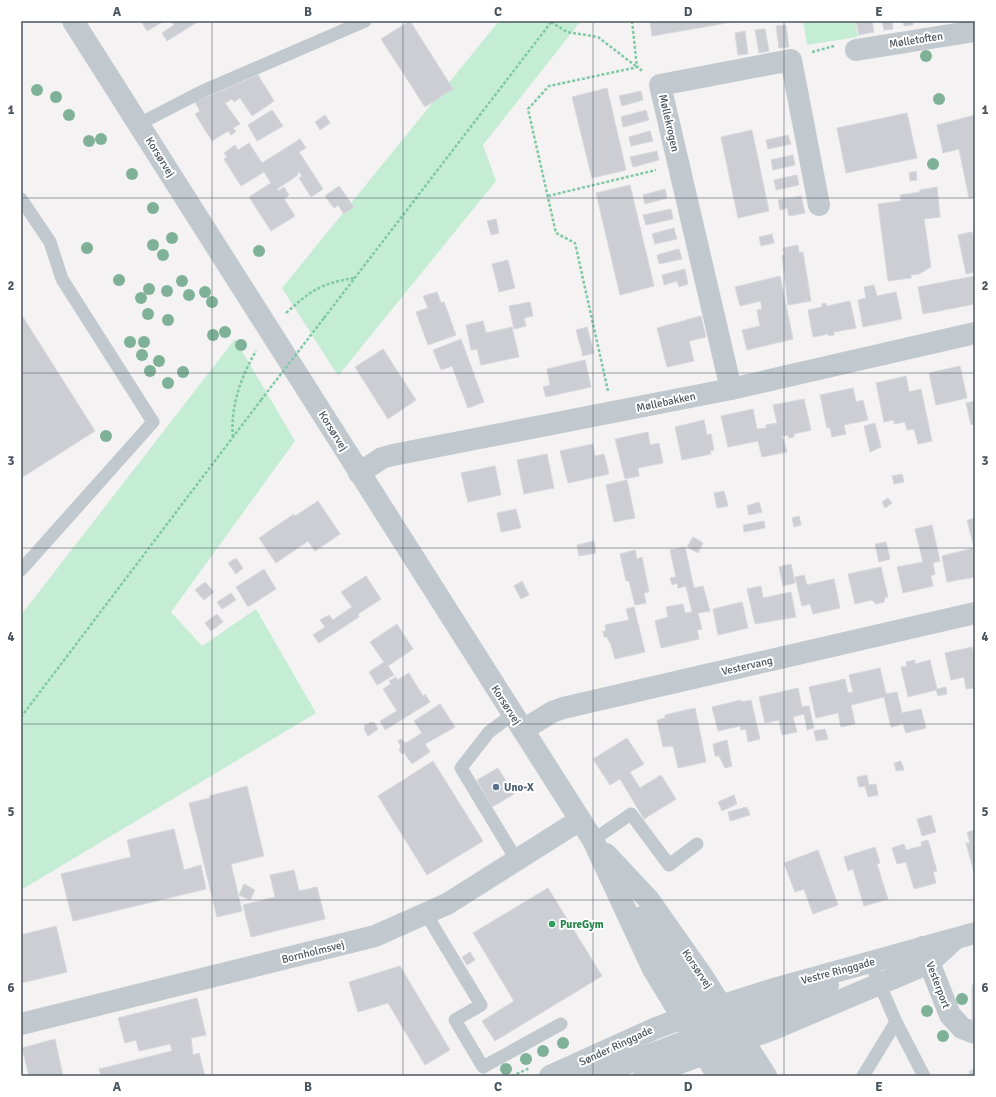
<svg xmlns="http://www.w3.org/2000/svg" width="996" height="1097" viewBox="0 0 996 1097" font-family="Signika,sans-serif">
<rect width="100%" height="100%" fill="#f4f2f2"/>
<g fill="#c5edd5">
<path d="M499 21H581L483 145 496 181 338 376 282 288Z"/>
<path d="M803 21H855L858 37 807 45Z"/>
<path d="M235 339 295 441 171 612 202 646 256 609 316 713 21 890V615Z"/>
</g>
<g fill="#ccced4" stroke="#d7d8dd">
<path d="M141 21H164L147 31Z"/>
<path d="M171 21H199L167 41 162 33 174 25Z"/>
<path d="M410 21 453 89 425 107 381 39Z"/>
<path d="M650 21H738L652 36Z"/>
<path d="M856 21H872L874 32 859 35Z"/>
<path d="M882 21H892L893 29 884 30Z"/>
<path d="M903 21H913V25L904 26Z"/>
<path d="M786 25 789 47 779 48 776 26Z"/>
<path d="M765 29 769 51 759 53 755 30Z"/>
<path d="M745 31 748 54 738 55 735 33Z"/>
<path d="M258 75 274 101 252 116 240 98 234 102 232 99 225 103 240 124 233 128 236 131 231 135 228 131 212 141 195 114 200 111 195 102Z"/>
<path d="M607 88 626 170 592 178 572 97Z"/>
<path d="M641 91 643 100 622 106 619 96Z"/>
<path d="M272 110 283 126 257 141 248 125Z"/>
<path d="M646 110 649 120 623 127 621 117Z"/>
<path d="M907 113 917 158 846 173 837 128Z"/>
<path d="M325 115 330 123 320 130 315 122Z"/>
<path d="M975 115V197L969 198 959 149 943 153 937 125Z"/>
<path d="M752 130 769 211 738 218 721 137Z"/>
<path d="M650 131 653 141 631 146 629 137Z"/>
<path d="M788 135 791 144 768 149 766 140Z"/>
<path d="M300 139 306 148 299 152 323 189 311 197 299 178 302 176 299 172 297 173 298 175 277 189 278 191 284 187 289 195 284 199 295 216 271 231 249 197 271 183 264 172 241 186 224 159 227 157 224 153 235 145 238 150 249 143 262 163Z"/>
<path d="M657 151 659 160 633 167 630 157Z"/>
<path d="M793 155 795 165 773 170 771 160Z"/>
<path d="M916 171 917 180 910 181 909 173Z"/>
<path d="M797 175 799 185 776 190 774 180Z"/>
<path d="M630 185 654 286 620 295 596 193Z"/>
<path d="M339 186 354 207 344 214 338 205 334 208 325 196Z"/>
<path d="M937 187 940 217 924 219 931 267 919 274 911 275V278L888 281 878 204 901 201 900 195 920 192V190Z"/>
<path d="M665 189 667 198 645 204 643 195Z"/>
<path d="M801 196 805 213 789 216 787 208 780 210 778 200Z"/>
<path d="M671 209 673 219 646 225 643 215Z"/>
<path d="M496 219 499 233 491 235 487 221Z"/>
<path d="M674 228 677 239 655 244 652 234Z"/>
<path d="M972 232 975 244V272L966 274 958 235Z"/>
<path d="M772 234 774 243 761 246 759 237Z"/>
<path d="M798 245 799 253 803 252 811 301 788 305 782 255H785L783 248Z"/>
<path d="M679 249 682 259 659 264 657 255Z"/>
<path d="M508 260 515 288 499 292 492 264Z"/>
<path d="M685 269 688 284 679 287 677 281 664 285 662 275Z"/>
<path d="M780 276 793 339 747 350 742 330 760 326 757 310 762 309 761 304V301L740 306 735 287Z"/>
<path d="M975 276V304L923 314 918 287Z"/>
<path d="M874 285 877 296 896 292 902 319 863 327 858 300 866 298 864 287Z"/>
<path d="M437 292 441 303 444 302 456 335 428 345 416 312 428 308 423 296Z"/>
<path d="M850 301 856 328 834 332V335L829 336 828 334 813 337 808 310 822 307V304L826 303 827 306Z"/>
<path d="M530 302 533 316 524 318 526 326 514 329 509 306Z"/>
<path d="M21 314 95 431 21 478Z"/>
<path d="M701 316 706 337 689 341 694 361 667 367 657 328Z"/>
<path d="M483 321 486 333 512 327 519 357 481 365 477 349 471 350 466 325Z"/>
<path d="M587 327 594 353 583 356 576 330Z"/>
<path d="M461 339 484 402 468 408 452 366 441 370 433 350Z"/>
<path d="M383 349 416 400 388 419 355 367Z"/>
<path d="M585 360 591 387 546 397 543 387 550 385 547 369Z"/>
<path d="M960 366 967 398 936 405 929 373Z"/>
<path d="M906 376 909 392 921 389 932 441 918 444 914 429 907 430 905 422 894 424V420L884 422 876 383Z"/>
<path d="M853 388 856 402 863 400 868 420 844 425 846 434 832 437 830 428H827L820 395Z"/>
<path d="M804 399 811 430 794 434V437L789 438 788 435 782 436 787 452 762 457 758 441 728 447 721 416 753 409 757 429 766 428V425L777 423 773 405Z"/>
<path d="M975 401V424L971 425 966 403Z"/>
<path d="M704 420 707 435 711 434 714 450 710 451 711 454 682 460 675 427Z"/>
<path d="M875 423 881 447 870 452 864 426Z"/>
<path d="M648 432 650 445 659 443 663 463 638 468 639 476 625 479 615 439Z"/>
<path d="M593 444 595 456 604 454 609 474 568 483 560 451Z"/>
<path d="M547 454 554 488 524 494 517 460Z"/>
<path d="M495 466 501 495 468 502 461 473Z"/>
<path d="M902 474 904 482 894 484 892 476Z"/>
<path d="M627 480 635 518 614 522 606 485Z"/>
<path d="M724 491 728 506 717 508 714 493Z"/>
<path d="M888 498 892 503 885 508 882 502Z"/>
<path d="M318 501 340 534 315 551 308 541 276 563 259 538 294 514 295 516Z"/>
<path d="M759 502 762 512 749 515 747 506Z"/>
<path d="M516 509 521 528 501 532 497 513Z"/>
<path d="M799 516 801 525 794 527 792 518Z"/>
<path d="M975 518V577L947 582 942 556 974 548 967 520Z"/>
<path d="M764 521 765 528 744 532 743 525Z"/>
<path d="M932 525 940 561 933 563 935 574 931 576 933 586 903 593 897 567 923 562 915 529Z"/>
<path d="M693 537 703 543 698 553 687 547Z"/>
<path d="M594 541 596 553 579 556 577 545Z"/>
<path d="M886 542 890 559 879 562 875 544Z"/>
<path d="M685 547 694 588 703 586 710 611 698 613 702 629 697 630 699 639 661 648 655 621 668 617 666 607 683 604 685 613 692 612 686 586 678 588 677 583 672 585 670 578 676 577 670 550Z"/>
<path d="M635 550 637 559 642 557 649 592 644 593 646 603 635 605 629 581H626L620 554Z"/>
<path d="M236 558 243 568 236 574 228 563Z"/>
<path d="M791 564 795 583 783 586 779 567Z"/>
<path d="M881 567 888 597H885L884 602 876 604 872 600 855 604 848 574Z"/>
<path d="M264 569 276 589 248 607 236 587Z"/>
<path d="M804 575 807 585 834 579 840 608 813 614 810 604 802 606 795 577Z"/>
<path d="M366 576 381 599 358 614 359 617 319 643 313 635 325 627 320 620 329 615 333 620 352 607 341 592Z"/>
<path d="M522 581 529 595 521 599 514 586Z"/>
<path d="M205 582 214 592 204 600 195 590Z"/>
<path d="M761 586 763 598 791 592 796 617 755 624 747 589Z"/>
<path d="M231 593 236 600 222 609 217 602Z"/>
<path d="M742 602 748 628 718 635 713 609Z"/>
<path d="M634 607 645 652 615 659 610 642H609L607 637H604L603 631H606L605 625 629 620 626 609Z"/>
<path d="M217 614 223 622 211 631 205 623Z"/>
<path d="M397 624 413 649 388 666 394 675 377 685 369 672 384 662 370 642Z"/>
<path d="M972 647 975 658V688L966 689 964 677 951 680 945 653Z"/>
<path d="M915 660V664L930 660 937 689 946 687 947 694 938 696 936 690 908 697 901 667 907 666 906 662Z"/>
<path d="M880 668 886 694 897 692 902 713 921 709 926 728 906 733 903 724 891 727 884 697 851 705 855 724 841 727 838 713 816 718 809 687 845 679 848 693 853 692 849 675Z"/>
<path d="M409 673 423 696 425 694 430 702 385 730 380 721 397 711 383 689 391 684 389 681 396 677 397 680Z"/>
<path d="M798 688 802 707 809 706 814 728 807 730 804 714 793 717 797 732 782 735 779 720 765 723 759 697Z"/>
<path d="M741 700V702L751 700 760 739 748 742 746 729 741 730 740 726 718 731 712 707Z"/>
<path d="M440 704 455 727 425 744 430 752 412 764 404 753 402 754 399 750 401 746 398 741 401 739 406 743 422 733 414 721Z"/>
<path d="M695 708 706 762 678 768 673 746 663 747 657 720 665 718V715Z"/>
<path d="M371 722 372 723 374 722 378 729 368 736 364 729 365 728 364 726Z"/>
<path d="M825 729 828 739 816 741 814 731Z"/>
<path d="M627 738 644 764 630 772 640 788 661 775 676 799 644 819 620 779 610 785 593 759Z"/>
<path d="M727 740 732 766 725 768 719 756H715L713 744Z"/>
<path d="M433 761 483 841 427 875 378 796Z"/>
<path d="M901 761 904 770 896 771 894 763Z"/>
<path d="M498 768 514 794 492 807 477 780Z"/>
<path d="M867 775 869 785 876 784 878 795 868 797 865 786 859 787 857 777Z"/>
<path d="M247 786 264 856 231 864 242 911 217 917 189 803 210 798 209 796Z"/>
<path d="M734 795 737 804 722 811 718 802Z"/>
<path d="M747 807 750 815 730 821 728 812Z"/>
<path d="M931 815 936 832 922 836 917 819Z"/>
<path d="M174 829 184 870 201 865 206 889 73 921 61 874 131 857 127 840Z"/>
<path d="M975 830V872H974L966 843H970L967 832Z"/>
<path d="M928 840 937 871 933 872 936 883 914 889 906 862 897 864 892 848 904 844 906 850 922 846 921 842Z"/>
<path d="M875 847 880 863 877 864 888 899 864 906 853 869 848 871 844 857Z"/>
<path d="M818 850 838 905 813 914 804 889 795 892 784 863Z"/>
<path d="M294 870 299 891 317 887 325 919 251 937 243 905 275 897 270 875Z"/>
<path d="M244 884 255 890 250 900 239 895Z"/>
<path d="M548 888 602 976 495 1041 482 1021 514 1001 473 933Z"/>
<path d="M56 926 67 972 21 983V935Z"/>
<path d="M470 952 475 960 467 965 462 957Z"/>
<path d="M400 966 450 1050 425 1065 388 1003 358 1012 349 982Z"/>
<rect x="972" y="985" width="3" height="39"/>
<path d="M197 998 206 1035 191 1038 193 1055 199 1053 205 1076H101L99 1069 172 1051 170 1044 139 1051 136 1040 125 1043 118 1018Z"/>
<path d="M55 1039 63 1076H29L22 1048Z"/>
<path d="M975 1068V1076H971L969 1072Z"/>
</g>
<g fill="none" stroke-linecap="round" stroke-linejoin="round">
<g stroke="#80c9a6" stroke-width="2.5" stroke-dasharray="3 2" stroke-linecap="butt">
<path d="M632 21 637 67"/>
<path d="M551 22 567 32 598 37 637 67"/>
<path d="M812 52 834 46"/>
<path d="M548 196 656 170"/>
<path d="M286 313C312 290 319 284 354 278"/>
<path d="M324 318 552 21"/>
<path d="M608 391 575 243 556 233 528 109 549 86 638 67 642 71"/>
<path d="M233 437C230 408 241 376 256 351"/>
<path d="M21 717 261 400"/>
<path d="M512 1076 530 1068"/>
</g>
<g stroke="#c1c9cf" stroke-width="13">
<path d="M139 124 203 91 365 21"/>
<path d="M21 199 50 242 62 279 153 422 21 570"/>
<path d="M512 715 489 732 461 768 516 859"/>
<path d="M593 840 631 814 669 865 697 844"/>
<path d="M426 914 481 1005 455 1020 483 1067 561 1024"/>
<path d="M896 1022 924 1076"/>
<path d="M863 1076 896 1022 870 962"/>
</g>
<g stroke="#c1c9cf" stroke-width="22">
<path d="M856 50 975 31"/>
<path d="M731 389 660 85 791 60 819 205"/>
<path d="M359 473 382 458 393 455 731 389 975 333"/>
<path d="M523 730 552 712 563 708 975 613"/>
<path d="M923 947 950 1015 962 1028 975 1033"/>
<path d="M21 1024 375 936 447 904 580 820"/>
</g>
<g stroke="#c1c9cf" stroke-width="22">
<path d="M73 21 593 840 653 969 718 1076"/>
<path d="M606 854 649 900 701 974 766 1076"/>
<path d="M642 917 711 1023 721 1030 744 1040"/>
<path d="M721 1030 733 1023 813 993 828 985"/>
<path d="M715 1037 725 1047 743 1076"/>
<path d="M550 1076 656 1028 683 1018 777 988 975 933"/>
<path d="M593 1076 695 1038 706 1029"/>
<path d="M644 1076 771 1030 929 963 953 941"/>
</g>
<path stroke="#80c9a6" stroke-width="2.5" stroke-dasharray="3 2" stroke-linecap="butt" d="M261 400 324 318"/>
</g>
<g fill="#7fb198">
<circle cx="926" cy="56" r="6"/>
<circle cx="37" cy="90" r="6"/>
<circle cx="56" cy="97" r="6"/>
<circle cx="939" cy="99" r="6"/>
<circle cx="69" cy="115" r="6"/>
<circle cx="101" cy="139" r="6"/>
<circle cx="89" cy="141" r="6"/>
<circle cx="933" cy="164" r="6"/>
<circle cx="132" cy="174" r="6"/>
<circle cx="153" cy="208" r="6"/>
<circle cx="172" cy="238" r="6"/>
<circle cx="153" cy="245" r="6"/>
<circle cx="87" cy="248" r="6"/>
<circle cx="259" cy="251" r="6"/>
<circle cx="163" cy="255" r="6"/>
<circle cx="119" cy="280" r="6"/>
<circle cx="182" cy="281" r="6"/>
<circle cx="149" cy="289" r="6"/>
<circle cx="167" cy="291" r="6"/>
<circle cx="205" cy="292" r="6"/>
<circle cx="189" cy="295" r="6"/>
<circle cx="141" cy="298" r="6"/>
<circle cx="212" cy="302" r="6"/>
<circle cx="148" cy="314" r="6"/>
<circle cx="168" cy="320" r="6"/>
<circle cx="225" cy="332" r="6"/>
<circle cx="213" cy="335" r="6"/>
<circle cx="130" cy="342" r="6"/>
<circle cx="144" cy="342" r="6"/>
<circle cx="241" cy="345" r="6"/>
<circle cx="142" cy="355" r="6"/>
<circle cx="159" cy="361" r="6"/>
<circle cx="150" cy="371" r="6"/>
<circle cx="183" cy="372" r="6"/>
<circle cx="168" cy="383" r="6"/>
<circle cx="106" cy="436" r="6"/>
<circle cx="962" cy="999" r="6"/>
<circle cx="927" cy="1011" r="6"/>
<circle cx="943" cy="1036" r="6"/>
<circle cx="563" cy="1043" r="6"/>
<circle cx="543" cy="1051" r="6"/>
<circle cx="526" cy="1059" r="6"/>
<circle cx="506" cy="1069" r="6"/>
</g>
<path fill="none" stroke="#4b555e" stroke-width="1" stroke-opacity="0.55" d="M212 21V1076M403 21V1076M593 21V1076M784 21V1076M21 198H975M21 373H975M21 548H975M21 724H975M21 900H975"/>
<circle fill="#5c6f8a" stroke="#fff" stroke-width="1.5" cx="496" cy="787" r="4"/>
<circle fill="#2e9e5b" stroke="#fff" stroke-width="1.5" cx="552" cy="924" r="4"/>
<g text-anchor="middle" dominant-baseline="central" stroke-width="4" stroke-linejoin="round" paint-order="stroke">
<g font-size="11" fill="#4b555e" stroke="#fff">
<text transform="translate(916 40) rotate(-9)">Mølletoften</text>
<text transform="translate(669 123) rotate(77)">Møllekrogen</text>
<text transform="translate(160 157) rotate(58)">Korsørvej</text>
<text transform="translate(666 402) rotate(-12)">Møllebakken</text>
<text transform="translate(333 431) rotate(58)">Korsørvej</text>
<text transform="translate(747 666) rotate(-13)">Vestervang</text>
<text transform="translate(506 705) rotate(57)">Korsørvej</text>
<text transform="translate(313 952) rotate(-14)">Bornholmsvej</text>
<text transform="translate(697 969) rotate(56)">Korsørvej</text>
<text transform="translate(838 971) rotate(-15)">Vestre Ringgade</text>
<text transform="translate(938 985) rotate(69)">Vesterport</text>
<text transform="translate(616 1046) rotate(-25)">Sønder Ringgade</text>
</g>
<g font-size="11" font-weight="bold" fill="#4e5e75" stroke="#fff" text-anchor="start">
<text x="504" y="787">Uno-X</text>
</g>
<g font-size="11" font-weight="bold" fill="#27864d" stroke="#fff" text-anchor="start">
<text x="560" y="924">PureGym</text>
</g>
</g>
<rect width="996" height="1097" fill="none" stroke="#ffffff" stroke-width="44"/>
<rect x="22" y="22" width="952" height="1053" fill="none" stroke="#4b555e" stroke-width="1.5"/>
<g font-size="13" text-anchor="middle" font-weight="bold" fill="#4b555e">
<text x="117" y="16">A</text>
<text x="308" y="16">B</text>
<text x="498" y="16">C</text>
<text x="688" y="16">D</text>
<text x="879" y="16">E</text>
<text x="11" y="114">1</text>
<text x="985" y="114">1</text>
<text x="11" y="290">2</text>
<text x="985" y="290">2</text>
<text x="11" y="465">3</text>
<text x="985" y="465">3</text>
<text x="11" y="641">4</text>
<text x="985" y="641">4</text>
<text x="11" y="816">5</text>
<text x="985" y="816">5</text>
<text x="11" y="992">6</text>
<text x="985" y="992">6</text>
<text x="117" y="1091">A</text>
<text x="308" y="1091">B</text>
<text x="498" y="1091">C</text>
<text x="688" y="1091">D</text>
<text x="879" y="1091">E</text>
</g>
</svg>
